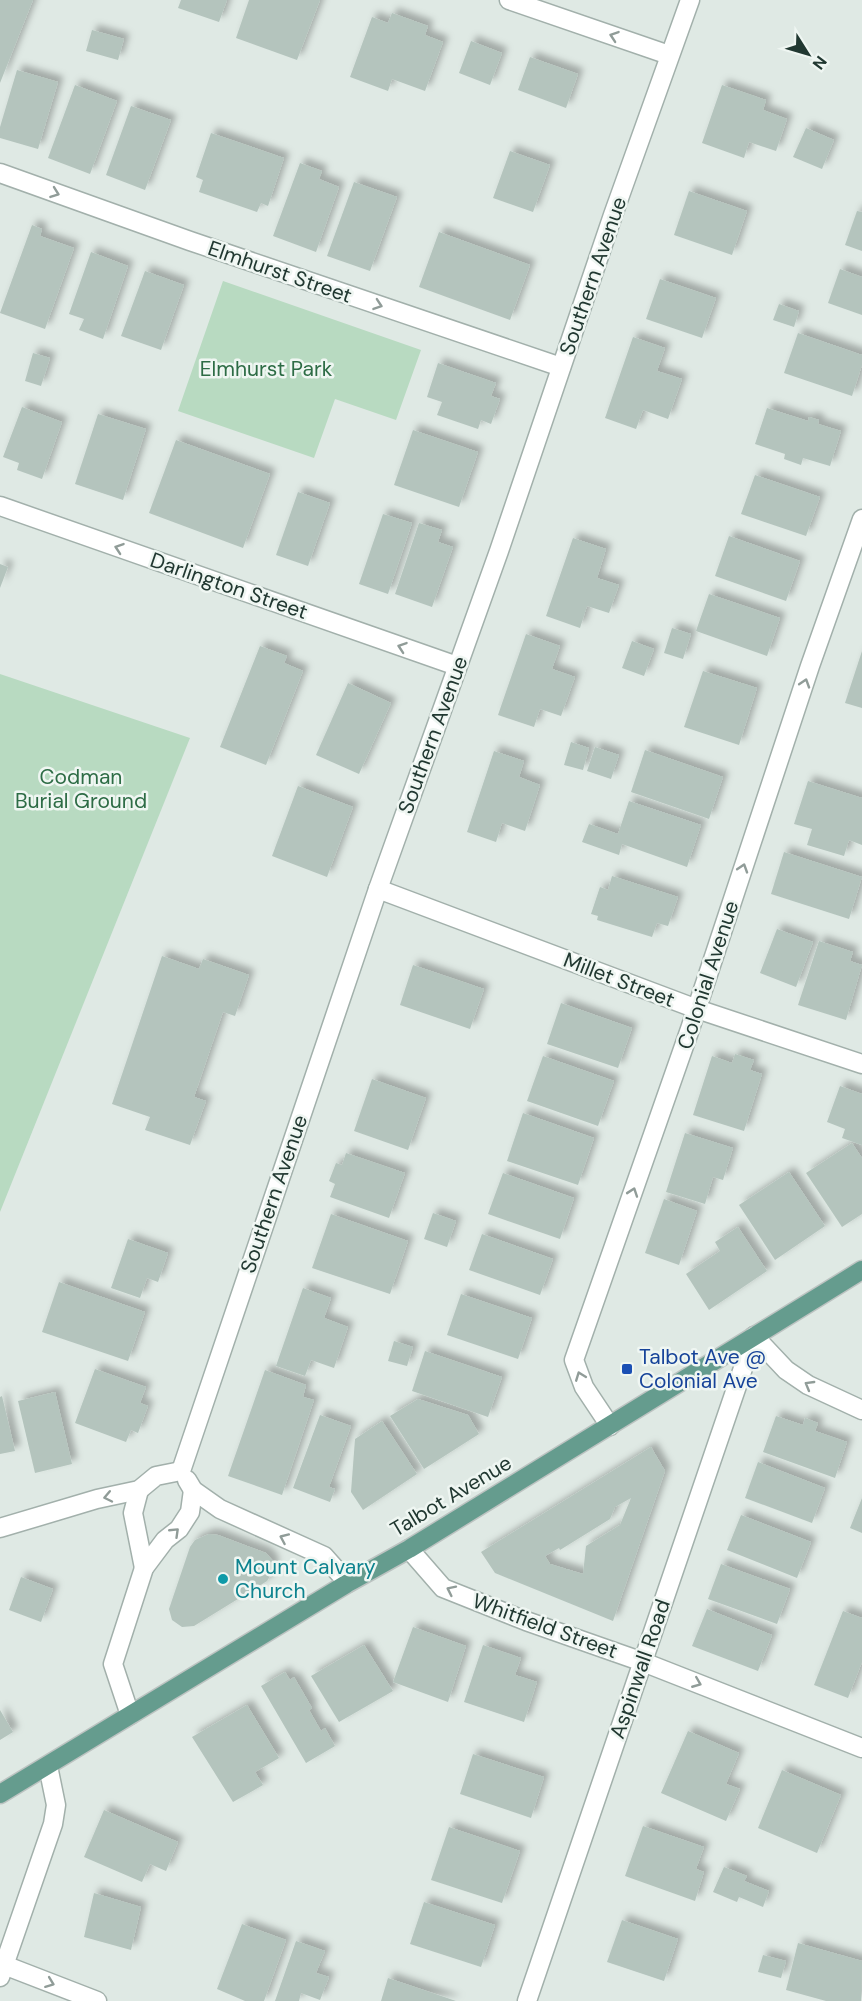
<svg xmlns="http://www.w3.org/2000/svg" width="862" height="2001" viewBox="0 0 862 2001" font-family="'DM Sans',sans-serif">
<defs>
<filter id="shadow"><feDropShadow dx="5.5" dy="-5.5" stdDeviation="3" flood-color="#0004"/></filter>
</defs>
<rect width="100%" height="100%" fill="#dfe9e4"/>
<g fill="#b8dac1">
<path d="M223 281 421 350 396 420 335 399 314 458 178 411Z"/>
<path d="M0 674 190 738 0 1212Z"/>
</g>
<g fill="#b4c4bd" fill-rule="evenodd" filter="url(#shadow)">
<path d="M0 0H33L0 83Z"/>
<path d="M181 0H227L219 22 178 8Z"/>
<path d="M249 0H320L297 60 236 38Z"/>
<path d="M392 13 428 26 425 35 443 42 425 91 392 79 388 91 350 77 372 17 388 23Z"/>
<path d="M92 30 124 39 118 60 86 51Z"/>
<path d="M471 41 502 53 490 85 459 73Z"/>
<path d="M530 57 578 74 566 108 518 90Z"/>
<path d="M17 70 58 82 38 149 0 138V127Z"/>
<path d="M75 85 117 101 90 174 48 158Z"/>
<path d="M722 85 766 100 763 110 787 119 776 151 749 142 744 158 702 143Z"/>
<path d="M131 106 171 120 145 190 106 175Z"/>
<path d="M806 128 834 140 822 169 793 157Z"/>
<path d="M211 133 284 158 268 206 261 203 257 212 199 192 203 180 196 177Z"/>
<path d="M510 151 550 165 533 212 493 198Z"/>
<path d="M300 163 322 171 319 179 339 187 316 252 273 236Z"/>
<path d="M354 182 397 197 370 271 327 256Z"/>
<path d="M689 191 747 211 732 255 674 235Z"/>
<path d="M857 211 862 212V251L845 245Z"/>
<path d="M32 225 42 229 40 236 74 248 45 329 0 313Z"/>
<path d="M439 232 530 265 510 320 419 287Z"/>
<path d="M91 252 128 266 103 339 79 330 84 319 69 314Z"/>
<path d="M840 269 862 277V315L828 303Z"/>
<path d="M145 271 184 285 161 350 121 336Z"/>
<path d="M660 279 716 298 702 338 646 319Z"/>
<path d="M779 304 799 311 794 327 773 320Z"/>
<path d="M798 333 862 355V365L852 396 784 373Z"/>
<path d="M633 337 665 348 657 371 682 379 668 419 643 410 636 429 605 418Z"/>
<path d="M33 353 50 358 41 386 25 381Z"/>
<path d="M438 363 496 383 491 396 500 399 491 424 481 420 478 429 437 415 442 402 427 397Z"/>
<path d="M22 407 62 422 42 479 17 470 19 463 3 457Z"/>
<path d="M767 408 808 421 809 417 819 420 818 424 841 431 830 466 803 458 801 465 784 459 785 454 755 444Z"/>
<path d="M98 414 146 429 123 500 75 484Z"/>
<path d="M413 430 478 452 459 507 394 485Z"/>
<path d="M176 440 270 474 243 548 149 513Z"/>
<path d="M755 475 820 497 806 536 741 514Z"/>
<path d="M298 492 330 503 308 566 276 555Z"/>
<path d="M383 514 412 523 388 594 359 584Z"/>
<path d="M419 523 442 530 438 542 453 547 432 607 395 594Z"/>
<path d="M729 536 800 561 786 601 715 576Z"/>
<path d="M573 538 606 549 597 578 619 585 609 613 587 606 580 628 546 616Z"/>
<path d="M0 564 8 567 0 588Z"/>
<path d="M709 594 780 618 767 656 696 631Z"/>
<path d="M672 628 691 634 683 659 664 653Z"/>
<path d="M526 634 560 646 552 669 575 677 561 716 540 709 534 727 498 715Z"/>
<path d="M632 641 654 649 644 676 622 668Z"/>
<path d="M260 646 287 656 284 663 303 671 266 765 220 747Z"/>
<path d="M862 651V708L845 703Z"/>
<path d="M703 671 757 688 739 745 684 727Z"/>
<path d="M348 683 391 703 359 774 316 755Z"/>
<path d="M571 742 589 748 583 770 564 765Z"/>
<path d="M595 747 619 755 611 779 587 771Z"/>
<path d="M645 750 723 777 709 819 631 792Z"/>
<path d="M494 751 524 761 519 777 540 785 525 831 502 823 496 842 467 832Z"/>
<path d="M808 781 862 798V845L849 840 844 856 807 845 812 829 794 824Z"/>
<path d="M298 786 353 807 327 877 272 856Z"/>
<path d="M629 801 701 825 687 867 622 844 619 855 582 842 589 824 618 834Z"/>
<path d="M784 852 862 877 849 919 771 894Z"/>
<path d="M612 876 678 897 668 926 657 923 652 937 597 920 598 916 591 914 600 887 608 890Z"/>
<path d="M777 929 813 942 796 987 760 973Z"/>
<path d="M819 941 853 952 850 961 862 965 846 1020 798 1005Z"/>
<path d="M162 956 199 969 203 959 249 975 235 1016 223 1012 194 1097 206 1101 190 1145 145 1130 150 1117 112 1104Z"/>
<path d="M413 965 484 989 470 1029 400 1005Z"/>
<path d="M561 1003 632 1028 618 1068 547 1044Z"/>
<path d="M735 1054 754 1060 750 1070 762 1074 744 1131 693 1115 712 1056 732 1063Z"/>
<path d="M543 1056 614 1081 598 1126 527 1101Z"/>
<path d="M372 1079 426 1098 408 1150 354 1131Z"/>
<path d="M840 1086 862 1094V1145L842 1138 845 1129 827 1122Z"/>
<path d="M523 1113 594 1138 578 1185 507 1161Z"/>
<path d="M685 1133 733 1148 723 1180 713 1177 705 1204 666 1192Z"/>
<path d="M852 1143 862 1158V1214L842 1227 806 1173Z"/>
<path d="M346 1153 405 1173 389 1218 330 1197 335 1184 329 1181 336 1163 342 1165Z"/>
<path d="M789 1172 825 1226 775 1260 739 1205Z"/>
<path d="M503 1173 574 1198 560 1239 488 1214Z"/>
<path d="M664 1199 697 1211 679 1265 645 1253Z"/>
<path d="M433 1213 456 1221 447 1247 424 1239Z"/>
<path d="M331 1214 408 1241 390 1294 312 1268Z"/>
<path d="M738 1227 767 1271 709 1310 686 1274 720 1251 715 1242Z"/>
<path d="M482 1234 553 1259 540 1295 469 1270Z"/>
<path d="M128 1239 168 1253 158 1282 147 1278 140 1298 111 1288Z"/>
<path d="M59 1282 145 1312 128 1361 42 1332Z"/>
<path d="M303 1288 331 1298 324 1318 348 1327 334 1368 311 1360 305 1376 276 1366Z"/>
<path d="M461 1294 532 1318 518 1359 447 1335Z"/>
<path d="M394 1341 413 1347 407 1366 388 1361Z"/>
<path d="M425 1351 502 1377 488 1417 412 1391Z"/>
<path d="M95 1369 146 1387 140 1403 148 1406 138 1433 131 1430 126 1442 75 1423Z"/>
<path d="M265 1370 306 1385 303 1397 314 1400 282 1495 228 1476Z"/>
<path d="M55 1392 72 1464 35 1473 18 1401Z"/>
<path d="M2 1396 15 1451 0 1454V1397Z"/>
<path d="M418 1399 468 1415 479 1434 424 1469 390 1416Z"/>
<path d="M320 1415 351 1426 329 1487 335 1489 330 1502 293 1488Z"/>
<path d="M776 1416 803 1425 805 1418 818 1423 815 1431 847 1442 835 1478 763 1452Z"/>
<path d="M382 1421 417 1474 363 1510 351 1492 355 1439Z"/>
<path d="M651 1447 665 1471 613 1621 495 1573 481 1552ZM631 1498 620 1525 586 1546 583 1574 550 1564 545 1556 559 1548 560 1550 610 1519 615 1507Z"/>
<path d="M758 1462 825 1488 812 1523 745 1498Z"/>
<path d="M862 1498V1533L850 1528Z"/>
<path d="M741 1515 811 1542 797 1578 727 1550Z"/>
<path d="M209 1534 218 1535 266 1553 273 1561V1571L267 1581 194 1626 182 1627 172 1620 169 1609 190 1547 195 1540Z"/>
<path d="M721 1564 790 1589 777 1624 708 1599Z"/>
<path d="M21 1577 53 1589 41 1622 9 1610Z"/>
<path d="M707 1609 772 1635 758 1671 692 1646Z"/>
<path d="M843 1611 862 1618V1662L848 1698 814 1685Z"/>
<path d="M413 1627 466 1646 448 1702 393 1682Z"/>
<path d="M364 1645 393 1691 339 1722 311 1676Z"/>
<path d="M483 1645 521 1658 515 1675 537 1682 524 1722 464 1702Z"/>
<path d="M285 1672 290 1680 294 1677 312 1708 309 1710 321 1731 325 1728 335 1746 306 1763 261 1686Z"/>
<path d="M247 1705 279 1758 255 1772 263 1785 233 1802 192 1737Z"/>
<path d="M0 1710 13 1732 0 1740Z"/>
<path d="M688 1731 739 1753 726 1784 740 1789 726 1821 661 1793Z"/>
<path d="M473 1754 544 1777 531 1818 460 1794Z"/>
<path d="M782 1770 841 1795 817 1853 758 1828Z"/>
<path d="M104 1810 178 1842 166 1871 150 1864 142 1882 84 1857Z"/>
<path d="M643 1826 704 1847 696 1869 704 1872 695 1901 625 1876Z"/>
<path d="M449 1827 520 1851 502 1903 431 1880Z"/>
<path d="M724 1867 747 1876 744 1881 769 1891 763 1907 739 1897 737 1902 713 1892Z"/>
<path d="M94 1893 141 1907 131 1950 84 1937Z"/>
<path d="M424 1902 495 1925 481 1967 410 1944Z"/>
<path d="M622 1920 678 1939 664 1981 607 1962Z"/>
<path d="M242 1924 286 1940 264 2001H245L217 1989Z"/>
<path d="M296 1941 325 1951 316 1973 329 1977 320 2000 301 1993 299 2001H275Z"/>
<path d="M798 1943 862 1961 861 2001H826L786 1990Z"/>
<path d="M763 1955 786 1961 781 1978 758 1972Z"/>
<path d="M388 1978 456 2001H381Z"/>
</g>
<g fill="none" stroke-linecap="round" stroke-linejoin="round">
<defs>
<g id="minor">
<path d="M509 0 669 55"/>
<path d="M0 173 190 241 561 367"/>
<path d="M0 506 457 666"/>
<path d="M378 889 697 1009 862 1064"/>
<path d="M610 1426 584 1387 574 1360 690 1029 810 666 862 519"/>
<path d="M181 1471 378 889 499 551 613 215 690 0"/>
<path d="M187 1480 193 1490 220 1509 324 1556 348 1583"/>
<path d="M139 1490 133 1513 144 1568"/>
<path d="M0 1528 97 1499 139 1490 156 1476 181 1471"/>
<path d="M409 1549 443 1588 526 1621 643 1662 862 1748"/>
<path d="M130 1715 113 1664 144 1568 165 1540 179 1529 190 1512 193 1490"/>
<path d="M4 1965 97 2001"/>
<path d="M0 1977 53 1824 56 1805 48 1766"/>
<path d="M527 2001 754 1336 786 1370 808 1385 862 1410"/>
</g>
<path id="major" d="M0 1794 348 1583 409 1549 862 1270"/>
</defs>
<use href="#minor" stroke="#a2b0ab" stroke-width="21"/>
<use href="#major" stroke="#bcc3c1" stroke-width="21"/>
<use href="#minor" stroke="#fff" stroke-width="18"/>
<use href="#major" stroke="#659c8e" stroke-width="18"/>
</g>
<defs><path id="oneway-chevron" d="M-2-3.5L2.5 0L-2 3.5" fill="none" stroke-width="1.6" stroke-linecap="round" stroke-linejoin="round" transform="scale(1.5)"/></defs>
<g stroke="#909c98">
<use href="#oneway-chevron" transform="translate(614 36) rotate(-161)"/>
<use href="#oneway-chevron" transform="translate(55 193) rotate(20)"/>
<use href="#oneway-chevron" transform="translate(378 305) rotate(19)"/>
<use href="#oneway-chevron" transform="translate(119 548) rotate(-161)"/>
<use href="#oneway-chevron" transform="translate(402 647) rotate(-161)"/>
<use href="#oneway-chevron" transform="translate(805 683) rotate(-72)"/>
<use href="#oneway-chevron" transform="translate(743 868) rotate(-72)"/>
<use href="#oneway-chevron" transform="translate(633 1192) rotate(-71)"/>
<use href="#oneway-chevron" transform="translate(580 1376) rotate(-111)"/>
<use href="#oneway-chevron" transform="translate(809 1385) rotate(-150)"/>
<use href="#oneway-chevron" transform="translate(108 1497) rotate(168)"/>
<use href="#oneway-chevron" transform="translate(175 1532) rotate(-44)"/>
<use href="#oneway-chevron" transform="translate(284 1538) rotate(-156)"/>
<use href="#oneway-chevron" transform="translate(451 1590) rotate(-154)"/>
<use href="#oneway-chevron" transform="translate(697 1683) rotate(22)"/>
<use href="#oneway-chevron" transform="translate(50 1983) rotate(21)"/>
</g>
<rect fill="#1a4fb4" stroke="#eff6f2" stroke-width="2" x="621" y="1363" width="12" height="12" rx="3"/>
<circle fill="#0f9aa8" stroke="#eff6f2" stroke-width="2" cx="223" cy="1579" r="6"/>
<g text-anchor="middle" dominant-baseline="central" stroke-width="5" stroke-linejoin="round" paint-order="stroke">
<g font-size="21" fill="#213831" stroke="#eff6f2">
<text transform="translate(280 272) rotate(19)">Elmhurst Street</text>
<text transform="translate(593 276) rotate(-71)">Southern Avenue</text>
<text transform="translate(229 586) rotate(19)">Darlington Street</text>
<text transform="translate(433 735) rotate(-70)">Southern Avenue</text>
<text transform="translate(708 975) rotate(-72)">Colonial Avenue</text>
<text transform="translate(619 980) rotate(21)">Millet Street</text>
<text transform="translate(274 1194) rotate(-71)">Southern Avenue</text>
<text transform="translate(451 1496) rotate(-31)">Talbot Avenue</text>
<text transform="translate(545 1626) rotate(20)">Whitfield Street</text>
<text transform="translate(640 1669) rotate(-71)">Aspinwall Road</text>
</g>
<g font-size="21" fill="#2d6c45" stroke="#eff6f2">
<text x="266" y="369">Elmhurst Park</text>
<text x="81" y="777">Codman<tspan x="81" dy="24">Burial Ground</tspan></text>
</g>
<g font-size="21" fill="#164399" stroke="#eff6f2" text-anchor="start">
<text x="639" y="1357">Talbot Ave @<tspan x="639" dy="24">Colonial Ave</tspan></text>
</g>
<g font-size="21" fill="#0d838f" stroke="#eff6f2" text-anchor="start">
<text x="235" y="1567">Mount Calvary<tspan x="235" dy="24">Church</tspan></text>
</g>
</g>
<g transform="translate(808 54) rotate(127)" stroke="#eff6f2" stroke-width="4.5" paint-order="stroke">
<path d="M0-4.5L10 22L0 15L-10 22Z" fill="#213831"/>
<text y="-9" font-size="16" font-weight="bold" text-anchor="middle" fill="#213831">N</text>
</g>
</svg>
